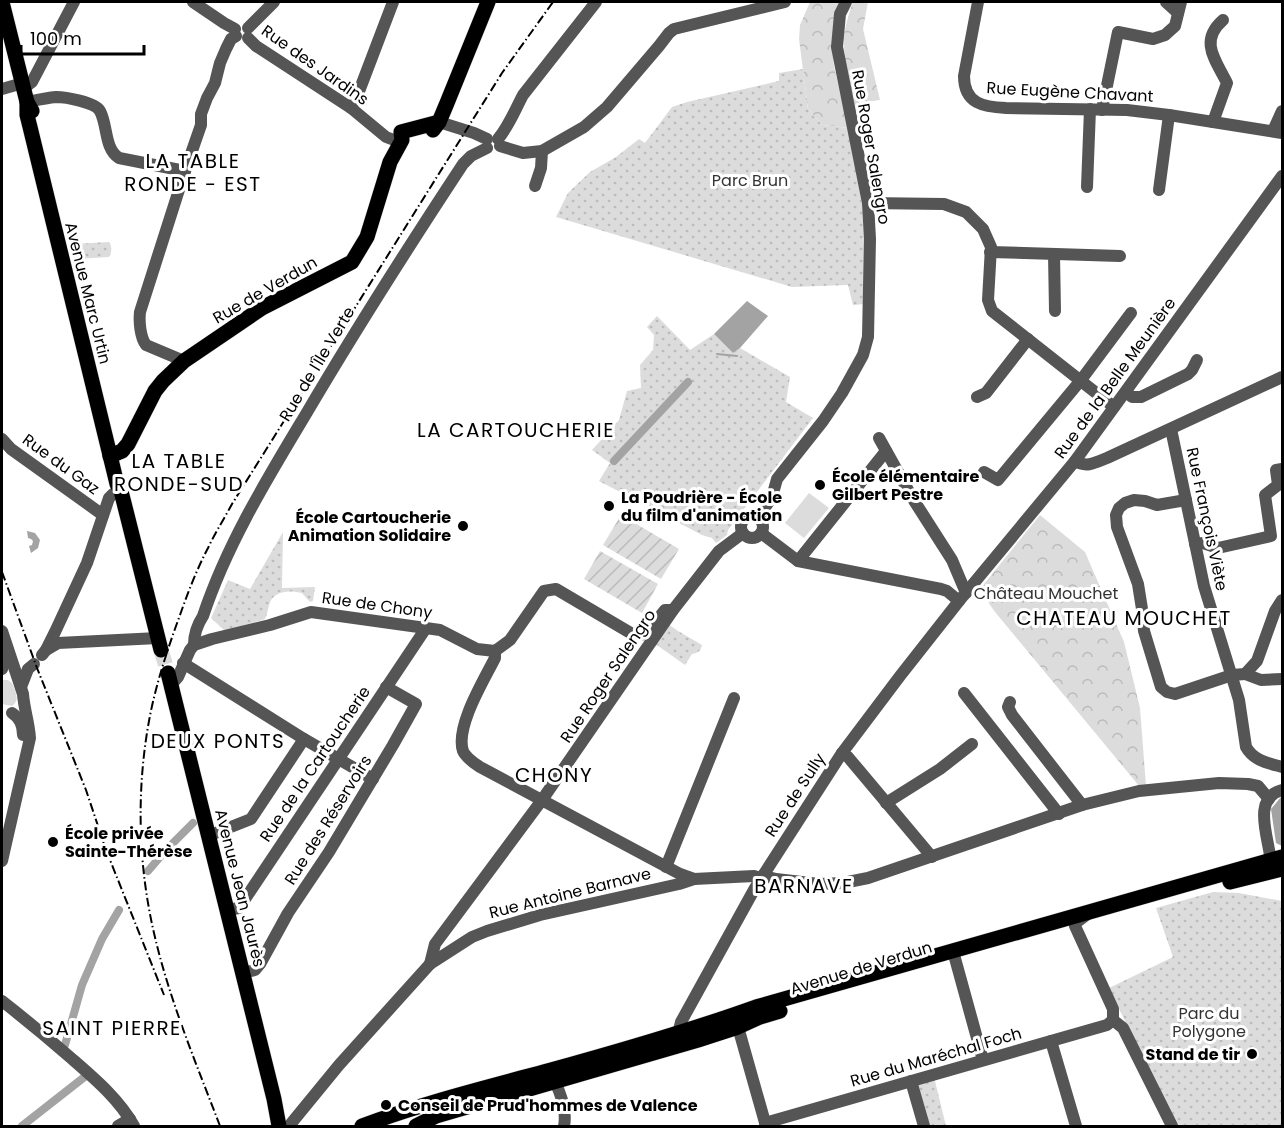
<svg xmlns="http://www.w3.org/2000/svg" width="1284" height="1128" viewBox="0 0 1284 1128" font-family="Poppins,sans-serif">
<defs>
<pattern id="forest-crowns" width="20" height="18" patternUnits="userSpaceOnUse" patternTransform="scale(1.5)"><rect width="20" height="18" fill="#dcdcdc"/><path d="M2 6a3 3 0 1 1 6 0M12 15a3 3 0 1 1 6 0" fill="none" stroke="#bbb"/></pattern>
<pattern id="park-dots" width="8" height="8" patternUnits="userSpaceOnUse" patternTransform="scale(1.5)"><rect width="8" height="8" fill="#dcdcdc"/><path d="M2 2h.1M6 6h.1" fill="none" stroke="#bbb" stroke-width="1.8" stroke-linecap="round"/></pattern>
<pattern id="garden-furrows" width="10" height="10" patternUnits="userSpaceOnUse" patternTransform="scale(1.5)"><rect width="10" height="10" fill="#dcdcdc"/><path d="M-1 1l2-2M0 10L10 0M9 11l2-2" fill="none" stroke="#bbb"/></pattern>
</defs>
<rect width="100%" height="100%" fill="#fff"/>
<g fill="#dcdcdc">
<path d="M809 493 829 508 804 538 785 523Z"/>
<path d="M2 680H8L12 683C15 691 21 700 12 706L2 704Z"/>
</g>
<g fill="url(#forest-crowns)">
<path d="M810 2H840L832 49 834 66 848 128 822 125 808 109 799 39 800 25Z"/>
<path d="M853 2H868L863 29 880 100 866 102 862 125 859 126C853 97 843 67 844 38 845 26 849 13 853 2Z"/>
<path d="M1040 515 1085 552 1124 642 1140 708 1146 786 1140 787 995 612C990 604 980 593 984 584Z"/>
</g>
<g fill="url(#park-dots)">
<path d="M803 69 808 109 822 125 848 128 866 226 865 304 853 305 848 285 792 287 556 217 568 193 590 172 616 157 639 139 645 143 672 107 687 102 779 81V73Z"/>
<path d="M109 242C112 246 112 252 109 257L77 259 74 244Z"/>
<path d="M657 316 690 350 714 334 733 353 740 348 790 377 786 402 813 418 728 530 727 535 716 543 712 538 702 535 599 481 610 463 592 450 619 420 627 391 641 388 640 365 653 350 654 335 647 327Z"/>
<path d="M283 532 282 588 315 587 313 601 310 602 302 593C290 590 273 590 269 605 268 610 267 614 265 619L225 631 211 618 228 580 250 589Z"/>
<path d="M668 624 678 631 702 645C701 651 698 653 692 654L685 665 654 643Z"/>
<path d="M1213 892 1239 893 1282 901V1126H1176L1109 988 1173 957 1156 908Z"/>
<path d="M934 1077 946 1126H925L914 1083Z"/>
</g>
<g fill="url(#garden-furrows)">
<path d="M621 515 679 549 661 579 603 545Z"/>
<path d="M600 551 658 584 642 613 584 579Z"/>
</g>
<g fill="#a3a3a3">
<path d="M747 301 768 316 740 348 733 353 714 334Z"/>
<path d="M27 531 35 533 40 540 38 548 31 553 29 546 32 545 33 541 31 539 28 538Z"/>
<path d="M1282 796V846L1276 843 1271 809 1281 797Z"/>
</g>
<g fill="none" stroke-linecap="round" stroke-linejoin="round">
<path stroke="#a3a3a3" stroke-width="2" d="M717 354 737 356"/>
<g stroke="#a3a3a3" stroke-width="8">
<path d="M614 461 688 382"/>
<path d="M148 871 166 850 193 823"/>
<path d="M65 1045 82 985 102 939 119 910"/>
<path d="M22 1126 87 1075"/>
</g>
<path stroke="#d9d9d9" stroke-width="15" stroke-dasharray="15 8" stroke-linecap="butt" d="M161 650 168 673"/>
<defs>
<g id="major">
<path d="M2 2 27 102 32 111"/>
<path d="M27 102V115L30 127 117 484 121 491 161 650"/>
<path d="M433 130 439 122 447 103 488 2"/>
<path d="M110 456 122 451 128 444 155 391 163 381 184 361 262 308 352 262 367 237 390 162 402 140 401 132 439 122"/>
<path d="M168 673 274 1099 279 1126"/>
<path d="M1230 882 1282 869"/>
<path d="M362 1126C423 1103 488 1087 551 1070 620 1051 689 1031 756 1007L1282 857"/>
<path d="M416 1126 436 1116 698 1040 738 1027 760 1017 780 1011"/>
</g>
</defs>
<use href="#major" stroke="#dbdbdb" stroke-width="16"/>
<g stroke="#555" stroke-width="12">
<path d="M193 2 224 23 235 29"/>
<path d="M978 2 964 76C964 104 984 107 1006 108L1127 110 1169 115 1282 133"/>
<path d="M1166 2 1178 13"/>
<path d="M248 28 274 2"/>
<path d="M248 38 256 46 351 108 386 137 394 140H402"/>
<path d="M24 88 32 82 74 2"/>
<path d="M2 89 23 83"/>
<path d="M27 102C37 100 46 98 56 97 65 97 95 102 100 111 108 126 104 148 119 158L185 171"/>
<path d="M351 108 358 94 393 2"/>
<path d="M1102 110 1118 32 1153 39 1165 35 1175 26 1181 2"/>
<path d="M439 122 474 133 487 139"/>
<path d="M1213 122 1227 83C1215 59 1199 41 1223 20"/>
<path d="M1273 131 1282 111"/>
<path d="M498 139C509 126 515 110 523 95L596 2"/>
<path d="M500 146 523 153 542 151 584 127 607 107 659 46 669 33 674 29 785 2"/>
<path d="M535 186 541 168 542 151"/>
<path d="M1087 187 1090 109"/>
<path d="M1159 190 1169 115"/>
<path d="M868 203 944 204 966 212 983 229 991 247 988 300 992 311 1114 407"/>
<path d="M990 252 1120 256"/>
<path d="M1054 254 1055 311"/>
<path d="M184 361 146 345C140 337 139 321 140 312L185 171 201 125V114L207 98 215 83 220 63 226 49 231 39 236 36"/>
<path d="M1126 392 1132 397H1141L1188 374 1192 370 1197 360"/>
<path d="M977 397 986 393 1028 339"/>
<path d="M1171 429 1204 586 1239 700 1246 747C1254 761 1268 763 1282 767"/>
<path d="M879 438 913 499 952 560 966 593"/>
<path d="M2 439 11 449 103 515"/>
<path d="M1075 461C1086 468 1095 463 1107 458L1282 377"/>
<path d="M984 472 998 480 1081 380 1131 313"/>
<path d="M1186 500 1157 505 1145 501 1134 500 1125 503 1119 508 1116 515 1117 527 1138 584 1142 609 1144 631 1161 687 1167 692 1175 694 1232 675 1245 674 1257 661 1275 611 1282 600"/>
<circle cx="752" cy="527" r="11"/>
<path d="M758 518 772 497 777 479 823 421 842 393 863 355 868 337 870 239 868 203 837 47 840 14 846 2"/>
<path d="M761 533 798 561 941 589 947 591 959 601"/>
<path d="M1195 544 1203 543 1218 548 1271 536 1265 495 1278 485 1276 470 1282 469"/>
<path d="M798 561 886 451"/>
<path d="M2 631 23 694C24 709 29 722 30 738L2 861"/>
<path d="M194 645C194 633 197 625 203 616 227 544 267 479 306 414 356 329 409 246 463 164L471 156 487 148"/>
<path d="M46 650 58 643 158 638"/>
<path d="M495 651V658C484 680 455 727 463 751 466 758 474 763 480 767L680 874 694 879"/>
<path d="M42 655 46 650 55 632 87 563 109 498 113 494 121 491"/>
<path d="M183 663 304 739 373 779"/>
<path d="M2 669 6 659 7 650"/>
<path d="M1245 674 1261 680 1282 679"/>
<path d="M170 686 178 677 190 650 194 645 212 639 270 625 311 612 440 630 477 649 495 651 510 640 544 591 556 589 634 635 646 634 665 610H673"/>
<path d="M21 687 28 669 34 664"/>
<path d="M964 693 1059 814"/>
<path d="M1010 702 1008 707 1012 715 1082 805"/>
<path d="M12 713C20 718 23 726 23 735"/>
<path d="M842 753 848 757 932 857"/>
<path d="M886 803 940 769 972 744"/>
<path d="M208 836 251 819 304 739"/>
<path d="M666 867 734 698"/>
<path d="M1271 869C1273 846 1248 799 1282 790"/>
<path d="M764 874 768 877 776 879 819 884 843 883 868 878 1082 805 1139 791 1219 783 1248 784 1258 786 1269 799"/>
<path d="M227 910 239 908 426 628"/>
<path d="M1089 913 1077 922 1075 926 1113 1009V1020"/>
<path d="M953 951 983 1060"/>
<path d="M430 964 435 944 542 800 673 610 719 551 743 533"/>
<path d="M242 973 255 970 260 964 288 913 329 852 393 745 416 704 386 687"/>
<path d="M2 1001C25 1019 48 1038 71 1058 94 1078 119 1099 134 1126"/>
<path d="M1113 1020 1123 1028 1172 1126"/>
<path d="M731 1022 738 1027 766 1126"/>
<path d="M677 1038 681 1022 755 888 842 753 900 676 959 601 1075 461 1282 176"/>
<path d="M1051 1041 1076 1126"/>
<path d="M548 1075C560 1084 567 1112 564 1126"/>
<path d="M911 1081 924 1126"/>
<path d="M765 1123 1107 1025 1113 1020"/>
<path d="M118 1126 130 1119"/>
<path d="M289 1126 339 1065 430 964 472 937 487 931 540 915 679 884 694 879 754 876 761 878"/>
</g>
<use href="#major" stroke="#000" stroke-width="15"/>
<g stroke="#000" stroke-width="2" stroke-dasharray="9 3 1.5 3" stroke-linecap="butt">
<path d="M2 572 37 668 86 790 106 850 164 995"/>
<path d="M220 1126C196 1063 169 999 154 933 137 860 136 780 152 706 159 675 169 645 180 615 188 592 197 569 208 548 215 533 224 519 232 504L502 73 553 2"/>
</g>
</g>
<g fill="#000" stroke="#fff" stroke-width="2">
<circle cx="820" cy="485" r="6"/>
<circle cx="609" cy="506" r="6"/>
<circle cx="463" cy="526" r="6"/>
<circle cx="53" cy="842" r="6"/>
<circle cx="1252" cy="1054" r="6"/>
<circle cx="386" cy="1105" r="6"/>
</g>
<g text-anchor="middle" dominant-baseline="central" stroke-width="6" stroke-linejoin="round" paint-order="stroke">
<g font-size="16" fill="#000" stroke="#fff">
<text transform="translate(315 65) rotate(35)">Rue des Jardins</text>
<text transform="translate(1070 92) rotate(3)">Rue Eugène Chavant</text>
<text transform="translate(871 147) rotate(80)">Rue Roger Salengro</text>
<text transform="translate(265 290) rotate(-30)">Rue de Verdun</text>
<text transform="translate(88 293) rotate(76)">Avenue Marc Urtin</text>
<text transform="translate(317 364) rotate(-59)">Rue de l'Île Verte</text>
<text transform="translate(1115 378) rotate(-54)">Rue de la Belle Meunière</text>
<text transform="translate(61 464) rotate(36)">Rue du Gaz</text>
<text transform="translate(1207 519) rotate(78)">Rue François Viète</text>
<text transform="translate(377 605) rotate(8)">Rue de Chony</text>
<text transform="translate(608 676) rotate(-56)">Rue Roger Salengro</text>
<text transform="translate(315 764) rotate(-56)">Rue de la Cartoucherie</text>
<text transform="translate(795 795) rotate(-57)">Rue de Sully</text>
<text transform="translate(328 820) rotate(-58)">Rue des Réservoirs</text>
<text transform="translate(240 888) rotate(76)">Avenue Jean Jaurès</text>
<text transform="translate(570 893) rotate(-14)">Rue Antoine Barnave</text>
<text transform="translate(861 968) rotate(-17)">Avenue de Verdun</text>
<text transform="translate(936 1057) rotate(-16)">Rue du Maréchal Foch</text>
</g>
<g font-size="16" fill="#333" stroke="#fff">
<text x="750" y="180">Parc Brun</text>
<text x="1046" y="593">Château Mouchet</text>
<text x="1209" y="1013">Parc du<tspan x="1209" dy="18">Polygone</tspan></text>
</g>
<g font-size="16" font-weight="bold" fill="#000" stroke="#fff" text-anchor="start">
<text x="832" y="476">École élémentaire<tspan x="832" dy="18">Gilbert Pestre</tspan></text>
<text x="621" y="497">La Poudrière - École<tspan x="621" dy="18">du film d'animation</tspan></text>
<text x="451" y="517" text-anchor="end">École Cartoucherie<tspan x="451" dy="18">Animation Solidaire</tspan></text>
<text x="65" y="833">École privée<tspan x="65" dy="18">Sainte-Thérèse</tspan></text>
<text x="1240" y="1054" text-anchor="end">Stand de tir</text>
<text x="398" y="1105">Conseil de Prud'hommes de Valence</text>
</g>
<g font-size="20" letter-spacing="1.5" fill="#000" stroke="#fff">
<text x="193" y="161">LA TABLE<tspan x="193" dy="23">RONDE - EST</tspan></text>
<text x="516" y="430">LA CARTOUCHERIE</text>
<text x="179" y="461">LA TABLE<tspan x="179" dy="23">RONDE-SUD</tspan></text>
<text x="1124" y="618">CHATEAU MOUCHET</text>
<text x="218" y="741">DEUX PONTS</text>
<text x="554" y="775">CHONY</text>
<text x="804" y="886">BARNAVE</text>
<text x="112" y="1028">SAINT PIERRE</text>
</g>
</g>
<rect width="1284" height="1128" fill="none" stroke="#000000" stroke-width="6"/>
<path d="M21 45v9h123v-9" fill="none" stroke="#000000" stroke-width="3"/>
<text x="30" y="45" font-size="18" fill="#000000" stroke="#ffffff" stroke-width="4.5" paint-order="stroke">100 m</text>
</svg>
